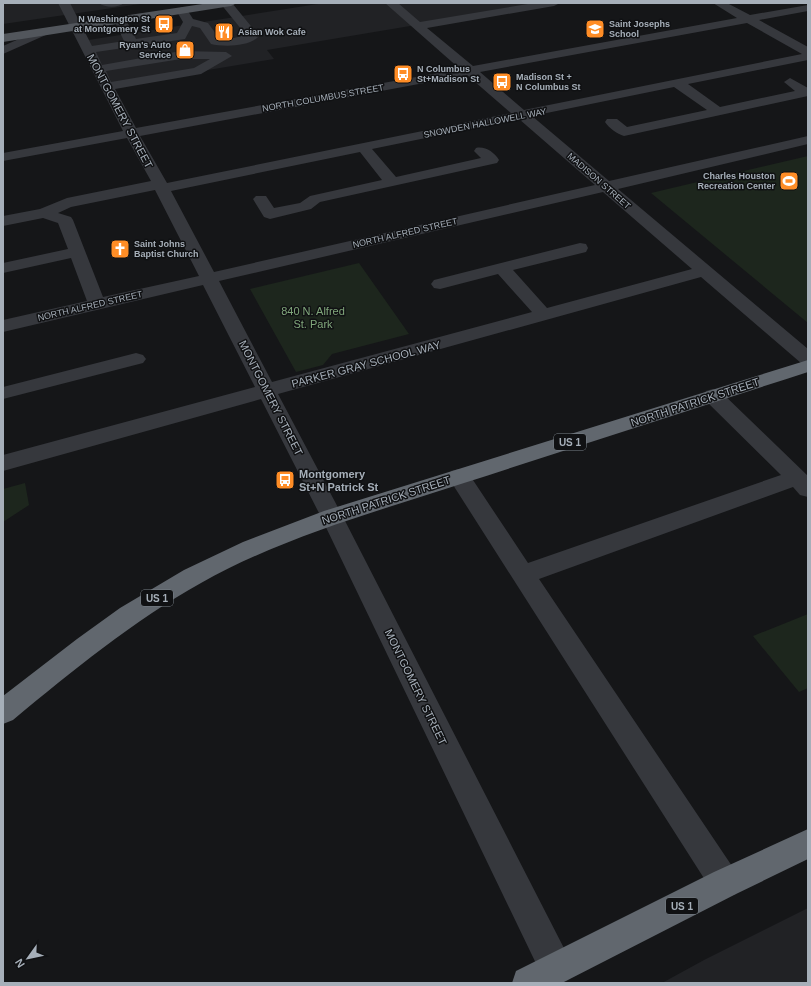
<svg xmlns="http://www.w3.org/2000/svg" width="811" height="986" viewBox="0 0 811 986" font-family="Helvetica,sans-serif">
<rect width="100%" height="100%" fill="#151618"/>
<g fill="#212225">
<path d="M3 3H147L3 24Z"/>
<path d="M324 3H547L267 50 274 59 106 87 82 41Z"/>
<path d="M808 908V983H662L704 960Z"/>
</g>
<g fill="#1d261d">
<path d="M808 156V323L651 193Z"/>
<path d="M359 263 409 334 332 354 323 365 296 372 250 289Z"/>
<path d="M25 483 29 505 3 522V489Z"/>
<path d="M808 614V688L799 692 753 636Z"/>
</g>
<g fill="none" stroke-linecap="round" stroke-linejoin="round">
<g fill="#36383d" fill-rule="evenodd">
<path d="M58 3H70L92 46 124 41 114 20 120 17 126 20 136 39 177 33 183 22 176 10 182 7 186 8 193 19 208 23 219 38H234L246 35 220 3H232L259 36C250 47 223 47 211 44L200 28 192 26 185 39 96 52 102 65 181 51 226 52 232 56 201 74 115 89 136 128 460 69 385 3H398L420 22 534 3H560L554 6 427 28 473 66 737 18 713 3H727L750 15 808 5V11L759 20 808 47V60L688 84 720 107 795 91 784 82 790 78 808 88V96L624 136C617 134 609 128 605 122L607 119H617L627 127 707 110 674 87 532 116 609 181 808 136V144L618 189 808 349V365L801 363 701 277 278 394 343 517 568 956 572 968 568 980C558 983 554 983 544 980L321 517 261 399 3 471V455L255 387 203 285 3 332V320L87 301 71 258 3 273V263L68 249 58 223 43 218 3 226V216L40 209 67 198 151 181 127 138 3 161V153L123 131ZM747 23 802 54 524 110 480 72ZM181 59H210L194 68 111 82 106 71ZM467 75 511 113 167 183 140 136ZM519 119 595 185 214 272 171 191 360 152 382 180 310 196 300 203 274 208 266 196H256L253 199 264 217 270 219 311 209 320 202 497 163 499 160C494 152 485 146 476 148L474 151 481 158 396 177 372 149ZM155 190 199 276 103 297 73 220 71 217 58 213 71 207ZM603 192 692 269 547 308 513 270 586 252 588 248 586 244 580 243 434 280 431 284 434 288 440 289 498 274 532 312 272 382 219 281Z"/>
<path d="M99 3H124C118 8 105 8 99 3Z"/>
<path d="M44 28 50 32 48 34 3 54V46Z"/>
<path d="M136 353 143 355 146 359 143 363 3 399V387Z"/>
<path d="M713 389 720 391 808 476V497L800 495 793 487 539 579 736 872 740 883 736 894 725 898 714 894 448 477 451 471 459 469 467 471 528 563 781 475 706 401 703 396 706 391Z"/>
</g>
<path fill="#52565c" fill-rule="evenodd" d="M209 3H237L231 6 3 42V34Z"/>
<g fill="#61676e" fill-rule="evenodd">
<path d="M808 360V372C693 409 579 446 464 483 375 512 283 537 201 583 133 621 72 671 13 720L3 724V696L77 639 120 608 184 570 243 542 324 511Z"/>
<path d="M808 829V859L736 894 562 983H512L516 971 714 872Z"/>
</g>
</g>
<defs>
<symbol id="bus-square" viewBox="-11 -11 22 22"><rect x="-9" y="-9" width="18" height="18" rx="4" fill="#ff8d26" stroke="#101113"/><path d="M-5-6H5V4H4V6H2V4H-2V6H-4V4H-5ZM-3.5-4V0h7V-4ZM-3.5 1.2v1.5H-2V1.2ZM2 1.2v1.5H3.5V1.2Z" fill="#fff"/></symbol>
<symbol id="school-square" viewBox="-11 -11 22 22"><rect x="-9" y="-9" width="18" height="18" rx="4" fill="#ff8d26" stroke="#101113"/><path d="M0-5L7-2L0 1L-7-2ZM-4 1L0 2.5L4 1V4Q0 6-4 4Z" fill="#fff"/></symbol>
<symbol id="restaurant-square" viewBox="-11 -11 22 22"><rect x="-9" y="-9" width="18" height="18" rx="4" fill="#ff8d26" stroke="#101113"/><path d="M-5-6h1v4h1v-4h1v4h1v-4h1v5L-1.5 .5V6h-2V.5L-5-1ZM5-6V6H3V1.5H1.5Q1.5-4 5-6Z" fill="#fff"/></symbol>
<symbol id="shop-square" viewBox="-11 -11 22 22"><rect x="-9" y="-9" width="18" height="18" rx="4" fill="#ff8d26" stroke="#101113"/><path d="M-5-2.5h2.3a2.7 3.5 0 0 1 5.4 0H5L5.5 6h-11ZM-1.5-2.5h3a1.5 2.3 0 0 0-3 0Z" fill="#fff"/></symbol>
<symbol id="stadium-square" viewBox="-11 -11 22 22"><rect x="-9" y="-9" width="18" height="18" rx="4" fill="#ff8d26" stroke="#101113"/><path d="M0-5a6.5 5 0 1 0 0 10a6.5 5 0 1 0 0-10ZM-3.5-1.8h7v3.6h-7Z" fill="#fff"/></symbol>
<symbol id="church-square" viewBox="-11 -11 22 22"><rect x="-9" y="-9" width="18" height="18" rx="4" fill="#ff8d26" stroke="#101113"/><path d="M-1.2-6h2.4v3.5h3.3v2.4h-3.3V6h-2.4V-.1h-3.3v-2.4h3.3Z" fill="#fff"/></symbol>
</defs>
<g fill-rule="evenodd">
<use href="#bus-square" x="153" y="13" width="22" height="22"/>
<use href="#school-square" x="584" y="18" width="22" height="22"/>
<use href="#restaurant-square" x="213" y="21" width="22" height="22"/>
<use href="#shop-square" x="174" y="39" width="22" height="22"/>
<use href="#bus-square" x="392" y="63" width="22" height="22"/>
<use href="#bus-square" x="491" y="71" width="22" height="22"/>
<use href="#stadium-square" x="778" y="170" width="22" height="22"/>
<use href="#church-square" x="109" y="238" width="22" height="22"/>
<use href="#bus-square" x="274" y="469" width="22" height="22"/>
</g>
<g text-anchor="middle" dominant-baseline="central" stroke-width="3" stroke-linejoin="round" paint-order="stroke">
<g font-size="9" font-weight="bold" fill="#a6afb9" stroke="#101113" text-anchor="start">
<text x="150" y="19" text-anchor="end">N Washington St<tspan x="150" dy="10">at Montgomery St</tspan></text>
<text x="609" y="24">Saint Josephs<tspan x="609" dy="10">School</tspan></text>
<text x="238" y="32">Asian Wok Cafe</text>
<text x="171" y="45" text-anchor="end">Ryan's Auto<tspan x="171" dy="10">Service</tspan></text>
<text x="417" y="69">N Columbus<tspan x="417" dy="10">St+Madison St</tspan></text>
<text x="516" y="77">Madison St +<tspan x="516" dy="10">N Columbus St</tspan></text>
<text x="775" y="176" text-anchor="end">Charles Houston<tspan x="775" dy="10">Recreation Center</tspan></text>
<text x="134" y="244">Saint Johns<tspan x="134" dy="10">Baptist Church</tspan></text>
</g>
<g font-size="9" fill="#a6afb9" stroke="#101113">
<text transform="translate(323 98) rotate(-10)">NORTH COLUMBUS STREET</text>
<text transform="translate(485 123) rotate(-11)">SNOWDEN HALLOWELL WAY</text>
<text transform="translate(599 181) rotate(41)">MADISON STREET</text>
<text transform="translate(405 233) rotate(-13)">NORTH ALFRED STREET</text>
<text transform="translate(90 306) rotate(-13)">NORTH ALFRED STREET</text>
</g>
<g fill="#101113" stroke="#798087" stroke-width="1">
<rect x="554" y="434" width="32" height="16" rx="3"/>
<rect x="141" y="590" width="32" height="16" rx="3"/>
<rect x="666" y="898" width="32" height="16" rx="3"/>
</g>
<g font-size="10" font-weight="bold" fill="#a6afb9">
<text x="570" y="442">US 1</text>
<text x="157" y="598">US 1</text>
<text x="682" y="906">US 1</text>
</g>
<g font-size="11" fill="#a6afb9" stroke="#101113">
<text transform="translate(120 111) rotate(62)">MONTGOMERY STREET</text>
<text transform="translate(366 364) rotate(-15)">PARKER GRAY SCHOOL WAY</text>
<text transform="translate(271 398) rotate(63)">MONTGOMERY STREET</text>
<text transform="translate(695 402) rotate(-18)">NORTH PATRICK STREET</text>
<text transform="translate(386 500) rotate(-18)">NORTH PATRICK STREET</text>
<text transform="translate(416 687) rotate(64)">MONTGOMERY STREET</text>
</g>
<g font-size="11" fill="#80a67b" stroke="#101113">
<text x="313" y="311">840 N. Alfred<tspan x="313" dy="13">St. Park</tspan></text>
</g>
<g font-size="11" font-weight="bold" fill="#a6afb9" stroke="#101113" text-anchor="start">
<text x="299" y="474">Montgomery<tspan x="299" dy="13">St+N Patrick St</tspan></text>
</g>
</g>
<rect width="811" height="986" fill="none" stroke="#a6afb9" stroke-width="8"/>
<g transform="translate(28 958) rotate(237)" stroke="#101113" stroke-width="3" paint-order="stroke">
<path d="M0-3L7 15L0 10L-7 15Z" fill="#a6afb9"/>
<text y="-6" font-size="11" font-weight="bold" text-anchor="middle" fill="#a6afb9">N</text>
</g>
</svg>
